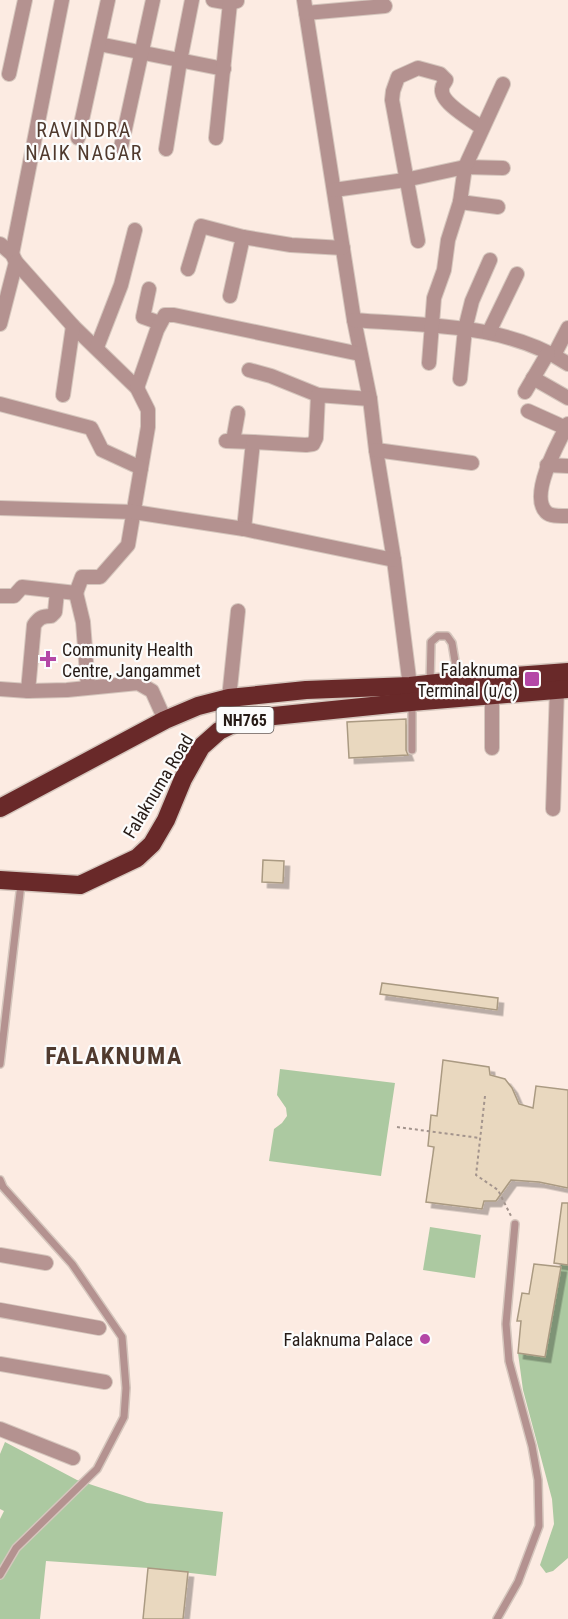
<svg xmlns="http://www.w3.org/2000/svg" width="568" height="1619" viewBox="0 0 568 1619" font-family="'Roboto Condensed',sans-serif">
<defs>
<filter id="shadow"><feDropShadow dx="5.5" dy="5.5" stdDeviation="0" flood-color="#0004"/></filter>
</defs>
<rect width="100%" height="100%" fill="#fcebe2"/>
<g fill="#acc9a1">
<path d="M280 1069 395 1083 381 1176 269 1161 274 1129 282 1123 287 1116 286 1108 277 1095Z"/>
<path d="M430 1227 481 1235 475 1278 423 1270Z"/>
<path d="M561 1264 568 1265V1558L553 1571 546 1573 540 1565 554 1524 552 1499 523 1390 518 1353 545 1357Z"/>
<path d="M5 1442 77 1480 147 1503 223 1512 216 1576 148 1568 46 1561 40 1619H0V1519L4 1511 0 1509V1454Z"/>
</g>
<g fill="#e9d8bf" stroke="#aa9a82" stroke-width="1.5" filter="url(#shadow)">
<path d="M406 719V750L408 755 349 758 347 722Z"/>
<path d="M263 860 284 861 283 883 262 882Z"/>
<path d="M382 983 498 998 497 1010 380 994Z"/>
<path d="M443 1060 489 1067 490 1075 505 1079 512 1088 519 1104 533 1108 536 1086 568 1090V1188L539 1182 511 1180 496 1201H484L482 1209 426 1202 434 1147 428 1146 431 1115 437 1116Z"/>
<path d="M562 1203H568V1265L554 1263Z"/>
<path d="M534 1264 561 1267 545 1357 518 1353 521 1321H517L522 1293 529 1294Z"/>
<path d="M148 1568 188 1572 183 1619H143Z"/>
</g>
<g fill="none" stroke-linecap="round" stroke-linejoin="round">
<defs>
<g id="lane">
<path d="M430 684 431 642 438 636H447L452 643 458 679"/>
<path d="M412 704V750"/>
<path d="M0 1064 21 884"/>
<path d="M0 1180 3 1187 72 1264 122 1337 126 1388 124 1417 97 1469 16 1548 0 1575"/>
<path d="M497 1619 518 1582 539 1526 538 1480 532 1446 509 1361 506 1324 515 1224"/>
</g>
<g id="street">
<path d="M213 0 230 3 237 1"/>
<path d="M304 0 354 320 370 399 376 450 394 560 411 694"/>
<path d="M306 13 385 6"/>
<path d="M99 44 224 69"/>
<path d="M9 74 25 0"/>
<path d="M78 138 108 0"/>
<path d="M216 138 230 3"/>
<path d="M121 147 153 0"/>
<path d="M166 149 180 61 192 0"/>
<path d="M334 190 405 180 465 167 503 168"/>
<path d="M460 202 498 207"/>
<path d="M243 237 291 245 343 248"/>
<path d="M418 241 392 100 393 91 398 77 418 68 440 74 446 80C445 83 442 85 442 89 440 103 472 120 482 128"/>
<path d="M0 244 12 254 16 262 73 326 137 388 148 410V427L128 545 100 577H82L76 593 22 587 14 596H0"/>
<path d="M12 254 62 0"/>
<path d="M188 269 201 226 243 237 230 296"/>
<path d="M149 289 143 317 160 323"/>
<path d="M354 320C426 326 506 323 568 364"/>
<path d="M0 324 16 262"/>
<path d="M489 332 517 274"/>
<path d="M97 347 121 285 135 230"/>
<path d="M554 355 568 328"/>
<path d="M429 363 434 298 444 270 448 240 460 202 465 167 503 84"/>
<path d="M249 370 271 376 318 395"/>
<path d="M533 378 568 398"/>
<path d="M460 379 465 329 472 301 490 260"/>
<path d="M137 388 157 330 165 315H174L360 354"/>
<path d="M525 392 548 353"/>
<path d="M63 395 73 326"/>
<path d="M0 404 91 428 102 450 141 468"/>
<path d="M528 411 566 428"/>
<path d="M568 424C559 441 529 495 546 512 551 517 561 516 568 516"/>
<path d="M226 441 253 442 244 529"/>
<path d="M233 441 238 413"/>
<path d="M253 442 306 445 313 444 316 438 318 395 370 399"/>
<path d="M376 450 472 463"/>
<path d="M547 465 568 466"/>
<path d="M0 508 134 512 244 529 394 560"/>
<path d="M76 593 83 622 88 687"/>
<path d="M0 689 28 691 67 690 138 683 152 691 165 720"/>
<path d="M28 691 34 625C39 618 42 616 51 616L55 612 57 592"/>
<path d="M229 698 238 611"/>
<path d="M492 748V694"/>
<path d="M553 809 557 689"/>
<path d="M0 1255 46 1263"/>
<path d="M0 1310 99 1328"/>
<path d="M0 1364 105 1382"/>
<path d="M0 1429 73 1458"/>
</g>
<g id="highway">
<path d="M0 808 165 720 198 706 229 698 306 690 410 686 473 679 568 672"/>
<path d="M0 880 80 885 137 858 152 844 166 820 183 779 201 747 219 731 237 722 264 717 411 702 568 689"/>
</g>
</defs>
<use href="#lane" stroke="#d5c6bd" stroke-width="10"/>
<use href="#street" stroke="#d5c6bd" stroke-width="16"/>
<use href="#highway" stroke="#d5c6bd" stroke-width="21"/>
<g stroke="#a3948d" stroke-width="2" stroke-dasharray="3 3" stroke-linecap="butt">
<path d="M485 1096 476 1175 498 1190 511 1216"/>
<path d="M397 1127 480 1138"/>
</g>
<use href="#lane" stroke="#b49290" stroke-width="7"/>
<use href="#street" stroke="#b49290" stroke-width="14"/>
<use href="#highway" stroke="#692929" stroke-width="18"/>
</g>
<g fill="#b447a6" stroke="#fcfcfc" stroke-width="2">
<path d="M45 650h6v6h6v6h-6v6h-6v-6h-6v-6h6z"/>
<rect x="524" y="671" width="16" height="16" rx="3"/>
<circle cx="425" cy="1339" r="6"/>
</g>
<g text-anchor="middle" dominant-baseline="central" stroke-width="4.5" stroke-linejoin="round" paint-order="stroke">
<rect fill="#fcfcfc" stroke="#665e5b" stroke-width="1.5" x="216.5" y="707" width="57" height="26" rx="4.5"/>
<g font-size="16" font-weight="bold" fill="#261b16">
<text x="245" y="720">NH765</text>
</g>
<g font-size="18" fill="#261b16" stroke="#fcfcfc" text-anchor="end">
<text x="62" y="649" text-anchor="start">Community Health<tspan x="62" dy="21">Centre, Jangammet</tspan></text>
<text x="518" y="669">Falaknuma<tspan x="518" dy="21">Terminal (u/c)</tspan></text>
<text x="413" y="1339">Falaknuma Palace</text>
</g>
<g font-size="18" fill="#261b16" stroke="#fcfcfc">
<text transform="translate(158 786) rotate(-59)">Falaknuma Road</text>
</g>
<g font-size="20" letter-spacing="1.5" fill="#503a2e" stroke="#fcfcfc">
<text x="84" y="130">RAVINDRA<tspan x="84" dy="23">NAIK NAGAR</tspan></text>
</g>
<g font-size="24" font-weight="bold" letter-spacing="1.5" fill="#503a2e" stroke="#fcfcfc">
<text x="114" y="1056">FALAKNUMA</text>
</g>
</g>
</svg>
